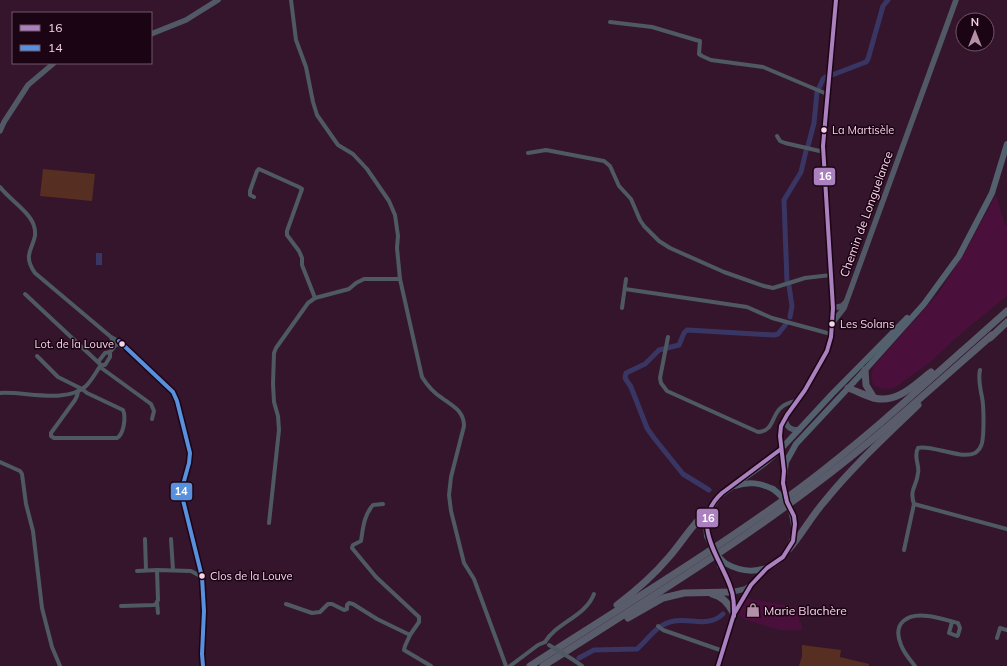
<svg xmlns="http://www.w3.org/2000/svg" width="1007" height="666" viewBox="0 0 1007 666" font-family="Mulish,sans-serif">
<rect width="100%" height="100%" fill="#34152c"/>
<g fill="#4b0f3c">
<path d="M996 195 1005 225 1007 226V296L965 330 929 363 894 388 884 389 874 386 871 379 873 367 938 294 965 252Z"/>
<path d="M745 598 796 607 803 630H780L746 620 739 615Z"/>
</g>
<g fill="#572e22">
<path d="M43 169 95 174 92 201 40 196Z"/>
<path d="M802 645 841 650 840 657 869 664V666H799L802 656Z"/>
</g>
<rect fill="#393664" x="96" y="253" width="6" height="12"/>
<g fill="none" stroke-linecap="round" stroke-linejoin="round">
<g stroke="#393664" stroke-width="5">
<path d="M832 75 866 62 868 59 883 6 888 0"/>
<path d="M819 88 823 79 827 76"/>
<path d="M808 146 814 123 817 92"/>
<path d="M787 282 784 200 801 172 806 151"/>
<path d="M789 286 792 306 790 317"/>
<path d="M709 490 683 474 654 438 647 428 631 387 625 378 626 373 645 364 659 350 679 345 684 333 687 330 774 335 778 334 786 324"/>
<path d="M579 658 594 650 637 649C650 638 655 625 674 621 691 618 708 628 723 614"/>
</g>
<g stroke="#4e5962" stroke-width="4">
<path d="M291 0 296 40 306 67 313 102 317 115 338 145 353 154 367 169 389 201 395 215 398 236 397 248 400 279 422 377C427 385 434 393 442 398 453 406 464 411 464 426L451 477 449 495 451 511 464 563 474 579 506 666"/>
<path d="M610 22 652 27 696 40 700 41 699 54 702 56 711 60 763 67 827 94"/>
<path d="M777 136 780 141 785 143 824 152"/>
<path d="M528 153 546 150 604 161 610 166 619 186 631 199 640 220 644 226 659 241 670 248 724 272 764 286 773 288 805 278 831 275"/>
<path d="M0 187C9 199 30 212 34 226 40 245 19 251 35 273L111 337 119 341 125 348 173 392 177 401 190 453C191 466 182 478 181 492L202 577 204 611 203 641 202 654 203 666"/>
<path d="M254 197 250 195V191L257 171 259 169 299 187 302 189 287 231V235L299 251 302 258V265L315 298"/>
<path d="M625 289 747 307 772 318 831 334"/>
<path d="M25 294 101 365H105L110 357V352L119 341"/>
<path d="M622 308 626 279"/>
<path d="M833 308 823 146 825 113 836 0"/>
<path d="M111 337 113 341 124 348"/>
<path d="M668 337 660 378 661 383 667 391 758 432C779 431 767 406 796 401"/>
<path d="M37 356 58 377 82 389 87 393 123 410C126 417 124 434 117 438H54L51 436V433L75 400 77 396 78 391"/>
<path d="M98 362 105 353 110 352"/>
<path d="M100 367 151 404 154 411 152 419"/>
<path d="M980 370C978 379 980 388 982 397 984 407 984 434 982 443 981 447 978 451 975 453 961 460 930 444 918 448 913 457 920 465 918 473 917 486 909 489 914 504L1007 529"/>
<path d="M0 393C24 391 67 404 86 386 92 380 96 372 101 365"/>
<path d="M0 462 20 471 22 474 26 504 33 531 42 608 52 647 60 666"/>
<path d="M383 504 373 505C364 515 363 528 361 541L353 545 352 548 376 577 419 617V622L410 635"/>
<path d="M269 523 279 430 278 416 274 402 273 384 274 353 276 348 308 303 315 298 349 289 356 283 364 279H400"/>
<path d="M145 539 146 570"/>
<path d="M171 539 173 570"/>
<path d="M904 550 914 504"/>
<path d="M137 571 157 570 191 571 202 577"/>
<path d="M157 602 158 613"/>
<path d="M286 604 312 613 320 612 328 604H332L344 610 347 609V605L349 603 353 604 377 619 410 635 405 646 404 650 431 666"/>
<path d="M121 606 154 605 156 604 158 600 157 570"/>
<path d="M658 626 663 630 723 651"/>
<path d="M997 638 1000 628 1007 630"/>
<path d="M545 642C557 622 585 617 594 594"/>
<path d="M572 659 582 666"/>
<path d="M510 666 538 645 545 642"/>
<path d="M915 666C910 660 904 653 901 645 892 623 907 613 928 616 938 617 949 621 958 623L960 628 958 635 957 636 949 633 952 622"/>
</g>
<g stroke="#505965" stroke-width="5.5">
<path d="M151 34 186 20 218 0"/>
<path d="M0 131 4 122 28 85 54 63"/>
<path d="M833 322 844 308 956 0"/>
<path d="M785 418C786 427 790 430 799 430"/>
<path d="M784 471 781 449 780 436 781 426 787 415 805 390 827 351 831 337 833 308 842 306 845 303"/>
<path d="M720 566C730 580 734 595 734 612"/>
<path d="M732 592 745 589 751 585"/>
<path d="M718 666 734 614 751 585 767 568"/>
</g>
<g stroke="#53606d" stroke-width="6">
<path d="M783 483 786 462 796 444 865 370 924 304 959 256 992 193 1007 144"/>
<path d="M735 486C749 481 760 483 773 489"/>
<path d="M707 536 706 523 708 515 711 508 719 496 765 463 781 449 832 394 907 318"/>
<path d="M725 563C755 580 786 567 794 534"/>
</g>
<g stroke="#585c6b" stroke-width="7">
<path d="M990 338 1007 322"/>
<path d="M865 370 866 385 874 398"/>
<path d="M848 388C857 391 866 396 874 398 897 404 914 385 931 372"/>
<path d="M789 549C802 534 811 517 824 502 852 467 886 436 918 405"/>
<path d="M712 594C723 596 729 604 734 614"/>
<path d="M617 605C637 590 653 576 669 557 683 541 694 521 711 508"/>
<path d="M628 618 663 598 684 593 732 592"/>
<path d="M530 666C620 608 713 552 800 488 872 434 939 371 1007 311"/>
<path d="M543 666C634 608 726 552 812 487 875 440 933 387 992 335"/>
</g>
<path stroke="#4e5962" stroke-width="4" d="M549 645 572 659"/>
<path stroke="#505965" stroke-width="5.5" d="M715 553 720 566"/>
<g stroke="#53606d" stroke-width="6">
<path d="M783 483 787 500"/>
<path d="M773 489C789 501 795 515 794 534"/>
<path d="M707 536 715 553 725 563"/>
</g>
<defs>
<g id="bus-1">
<path d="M734 616C734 605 734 596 730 586 719 555 689 523 722 493L781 449"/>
<path d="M718 666 734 614 751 585 767 568 783 557 793 541 795 524 794 516 787 502 783 483 784 471 780 436 781 426 787 415 805 390 827 351 831 337 833 308 823 146 836 0"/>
</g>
<path id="bus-2" d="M119 341 173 392 177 401 190 453 189 463 181 492 202 577 204 611 202 654 203 666"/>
</defs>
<use href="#bus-1" stroke="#1b0414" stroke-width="7"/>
<use href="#bus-2" stroke="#1b0414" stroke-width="7"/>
<use href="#bus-1" stroke="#aa81be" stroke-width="4"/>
<use href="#bus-2" stroke="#5890de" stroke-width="4"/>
</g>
<defs>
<symbol id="shop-bare" viewBox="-9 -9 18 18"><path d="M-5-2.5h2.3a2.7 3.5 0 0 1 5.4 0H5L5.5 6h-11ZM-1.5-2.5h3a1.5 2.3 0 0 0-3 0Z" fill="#b390a7" stroke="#1b0414" stroke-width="2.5" paint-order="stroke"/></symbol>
</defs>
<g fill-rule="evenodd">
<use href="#shop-bare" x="743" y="600" width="20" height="20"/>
</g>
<g fill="#f7d3e9" stroke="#1b0414" stroke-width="1.5">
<circle cx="824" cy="130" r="3.5"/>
<circle cx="832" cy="324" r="3.5"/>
<circle cx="122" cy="344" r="3.5"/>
<circle cx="202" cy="576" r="3.5"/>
</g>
<g text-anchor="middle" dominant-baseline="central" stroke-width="3" stroke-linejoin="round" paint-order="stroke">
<g font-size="11" fill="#f7d3e9" stroke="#1b0414" text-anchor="start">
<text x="832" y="130">La Martisèle</text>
<text x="840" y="324">Les Solans</text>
<text x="114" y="344" text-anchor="end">Lot. de la Louve</text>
<text x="210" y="576">Clos de la Louve</text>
</g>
<g font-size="12" fill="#f7d3e9" stroke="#1b0414">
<text transform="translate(866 214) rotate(-70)">Chemin de Longuelance</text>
</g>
<g font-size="12" fill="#f7d3e9" stroke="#1b0414" text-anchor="start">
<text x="764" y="610">Marie Blachère</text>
</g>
</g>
<g stroke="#1b0414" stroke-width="1.5">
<rect x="813" y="167" width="23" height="19" rx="4" fill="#aa81be"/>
<rect x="170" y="482" width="23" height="19" rx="4" fill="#5890de"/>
<rect x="696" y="508" width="23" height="20" rx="4" fill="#aa81be"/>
</g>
<g font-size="11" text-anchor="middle" font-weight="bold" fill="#fff">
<text x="825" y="180">16</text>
<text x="181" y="495">14</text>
<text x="708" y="522">16</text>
</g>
<rect x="12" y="12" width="140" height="52" fill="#1b0414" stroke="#735769"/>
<rect x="20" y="25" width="20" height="6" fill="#aa81be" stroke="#735769"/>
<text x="48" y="32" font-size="12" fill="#f7d3e9">16</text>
<rect x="20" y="45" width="20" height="6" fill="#5890de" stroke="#735769"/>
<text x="48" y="52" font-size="12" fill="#f7d3e9">14</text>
<g transform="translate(975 32)"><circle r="19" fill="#1b0414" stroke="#735769"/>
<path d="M0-3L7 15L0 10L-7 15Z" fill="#b390a7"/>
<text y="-6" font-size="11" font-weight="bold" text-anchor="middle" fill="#f7d3e9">N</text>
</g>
</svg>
